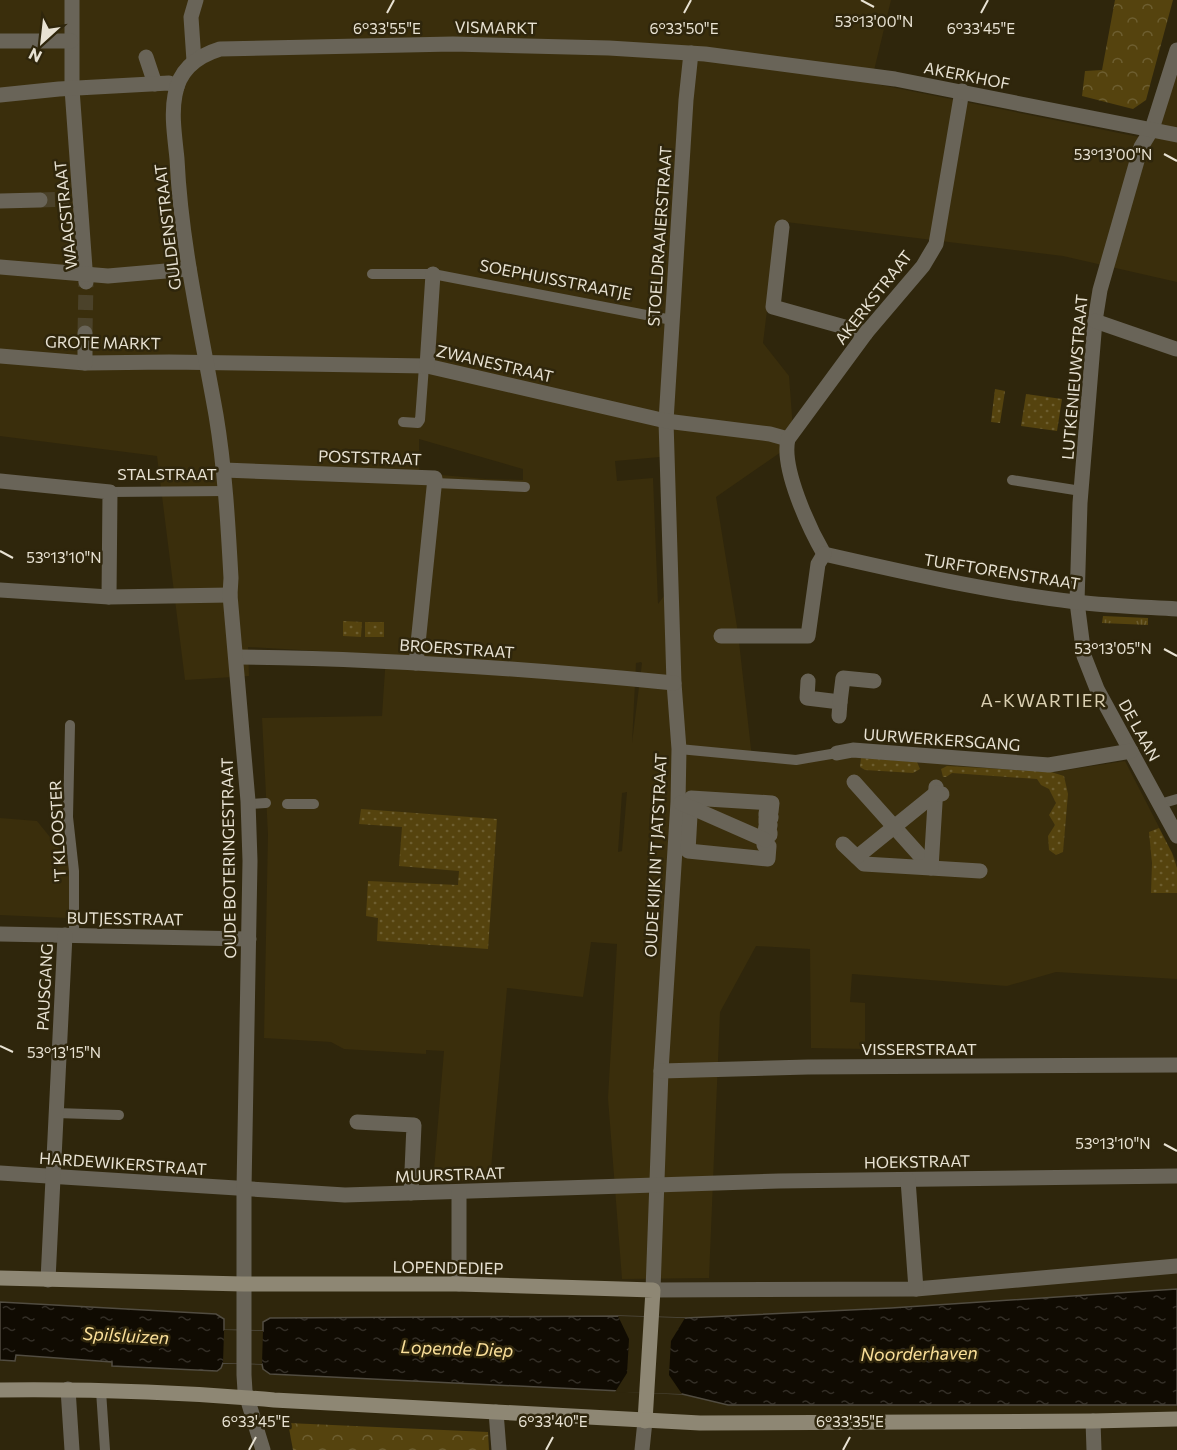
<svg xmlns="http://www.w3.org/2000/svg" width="1177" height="1450" viewBox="0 0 1177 1450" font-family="Commissioner,sans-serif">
<defs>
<pattern id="grass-tufts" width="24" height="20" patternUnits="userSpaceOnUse" patternTransform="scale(1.5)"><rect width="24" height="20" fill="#55430e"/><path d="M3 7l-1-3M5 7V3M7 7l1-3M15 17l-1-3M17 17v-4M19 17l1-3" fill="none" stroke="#6d5e30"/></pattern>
<pattern id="park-crowns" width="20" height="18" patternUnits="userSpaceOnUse" patternTransform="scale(1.5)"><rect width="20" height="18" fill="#55430e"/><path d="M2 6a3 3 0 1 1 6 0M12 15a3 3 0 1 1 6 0" fill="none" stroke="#6d5e30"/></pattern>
<pattern id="garden-dots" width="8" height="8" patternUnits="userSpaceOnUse" patternTransform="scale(1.5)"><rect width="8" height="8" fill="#55430e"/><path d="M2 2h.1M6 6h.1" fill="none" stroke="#6d5e30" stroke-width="1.8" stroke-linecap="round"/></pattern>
<pattern id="water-ripples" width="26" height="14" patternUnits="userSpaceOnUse" patternTransform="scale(1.5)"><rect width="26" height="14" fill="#100b02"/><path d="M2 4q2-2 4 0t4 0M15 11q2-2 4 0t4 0" fill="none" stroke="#332e26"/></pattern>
</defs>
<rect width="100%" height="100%" fill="#2f260c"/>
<g fill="#3a2e0c" fill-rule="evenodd">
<path d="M0 0H891L871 83 1154 140 1177 75V282L1063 256 778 221 763 343 789 376 794 443 716 497 738 633 752 758 850 755 1054 772 1125 761 1177 862V979L1056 972 1007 986 852 974 850 1002 865 1003V1049L811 1048 810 949 756 946 720 1012 709 1278 622 1279 608 1098 617 944 591 942 583 997 507 988 490 1180 433 1182 444 1051 426 1050V1054L344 1049 331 1042 264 1038 268 834 262 718 382 716 386 655 248 647 249 676 185 680 157 456 0 436ZM419 439 523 469V480L486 479 419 473ZM660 457 664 596 658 604 653 478 617 481 615 461ZM641 662 642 663 632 743 636 663ZM627 792 622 851 618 852 622 793Z"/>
<path d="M0 818 37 821 70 862 69 918 0 915Z"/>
</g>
<path fill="url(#grass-tufts)" d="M1103 616 1148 618V625L1102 623Z"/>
<g fill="url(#park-crowns)">
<path d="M1115 0H1173L1146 100 1133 109 1082 96 1085 71 1102 70Z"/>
<path d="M288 1423 488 1432 489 1450H293Z"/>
</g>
<g fill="url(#garden-dots)">
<path d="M995 389 1005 391 1000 423 991 422Z"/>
<path d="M1026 394 1062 399 1057 431 1021 426Z"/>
<path d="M343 621 362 622 361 637 343 636Z"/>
<rect x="365" y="622" width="19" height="15"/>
<path d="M861 758 917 762 920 769 913 773 865 770 860 767Z"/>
<path d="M947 766 1051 772 1064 776 1068 794 1063 852 1056 855 1049 850 1048 836 1055 825 1049 815 1056 803 1049 789 1041 785 1037 779 952 773 946 777H943L941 769Z"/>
<path d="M361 809 497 819 488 949 377 941 378 918 366 916 368 881 458 885 459 871 399 866 402 827 359 824Z"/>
<path d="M1159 828 1172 853 1177 868V893H1151L1152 863 1149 832Z"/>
</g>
<path fill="url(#water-ripples)" stroke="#514c41" stroke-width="1.5" d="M1177 1289V1405H728L682 1394 270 1374 263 1369 262 1364 223 1363 221 1368 217 1371 112 1366V1362L16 1355 15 1361 0 1360V1302L216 1314 224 1319V1330L263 1331V1322L270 1318 618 1316 685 1318 891 1308Z"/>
<g fill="#2f260c">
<path d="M618 1316 685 1318 671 1341 669 1375 682 1394 615 1392 627 1373 629 1339Z"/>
<path d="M224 1330 263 1331 262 1364 223 1363Z"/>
</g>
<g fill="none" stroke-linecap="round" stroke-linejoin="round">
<g stroke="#4b422a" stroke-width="15" stroke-dasharray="15 8" stroke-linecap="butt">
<path d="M40 200 69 199"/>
<path d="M85 333 86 282"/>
</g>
<g stroke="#696458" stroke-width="10">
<path d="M372 274H433L672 320"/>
<path d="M403 422 418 423 420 420 424 366"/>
<path d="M1012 480 1081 491"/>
<path d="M435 483 525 487"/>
<path d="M110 492 226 491"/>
<path d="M70 725 68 817 74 871V935"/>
<path d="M679 749 796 760 837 753"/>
<path d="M248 804 266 803"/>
<path d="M287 804H314"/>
<path d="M1160 804 1177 799"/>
<path d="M56 1113 119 1115"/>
<path d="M101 1391 105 1450"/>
</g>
<g stroke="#696458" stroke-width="15">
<path d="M72 0V89L86 282"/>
<path d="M0 41H71"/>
<path d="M1177 50 1152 129 1141 147 1100 290 1095 321 1080 503 1077 602 1084 656 1097 689 1177 836"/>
<path d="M691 53 686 100 666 421 674 683 679 749 678 802 661 1071 653 1290 916 1289 1177 1266"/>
<path d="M146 57 155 84"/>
<path d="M194 61 191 17 196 0"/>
<path d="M0 95 59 89 169 83 177 87"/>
<path d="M0 201 40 200"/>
<path d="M782 227 773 307 866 333"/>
<path d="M0 267 108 276 189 269"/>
<path d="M1095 321 1176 349"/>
<path d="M0 356 85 363 169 362 427 366 666 421 770 434 788 439"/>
<path d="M85 363V333"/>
<path d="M427 366 433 274"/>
<path d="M224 470 435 478 416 663"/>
<path d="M0 481 110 492 109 597"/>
<path d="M824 554C809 528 781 468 788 439L866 333 923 266 936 244 962 91"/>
<path d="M824 554C907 573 991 592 1076 602 1110 606 1144 607 1177 609"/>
<path d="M0 590 109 597 230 595"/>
<path d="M721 636H808L818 564 824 554"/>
<path d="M237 657C383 658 529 669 674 683"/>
<path d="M808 681 807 698 840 702 839 716"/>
<path d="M840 702 843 678 874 681"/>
<path d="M837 753 853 750 1049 765 1131 751"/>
<path d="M854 782 931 868 980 871"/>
<path d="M691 798 772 803 771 812 766 813V816H771V818H766V823L770 824V826H766L765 832H770V835L765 834 764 845 769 846 768 859 688 851Z"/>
<path d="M681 803 765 840"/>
<path d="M843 844 864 864 931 868 936 787"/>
<path d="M857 857 936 793 942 794"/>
<path d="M0 934 249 939"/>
<path d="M661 1071 808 1067 1177 1065"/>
<path d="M357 1122 414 1125 411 1193"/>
<path d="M0 1173 345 1195 779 1181 1177 1176"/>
<path d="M908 1180 916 1289"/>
<path d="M459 1192V1284"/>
<path d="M48 1280 65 935"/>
<path d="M68 1389 72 1450"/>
<path d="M496 1412 499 1450"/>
<path d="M1093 1421 1094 1450"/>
<path d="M263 1450 245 1391 244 1375V1189L250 861 248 801 230 595 231 578C228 524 225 469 216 415 201 330 181 245 177 159 175 138 171 115 175 95 179 70 197 56 220 49L453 44 609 48 705 54 895 79 1177 135"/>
<path d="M642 1450 645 1421"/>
</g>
<g stroke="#8e8774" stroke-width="15">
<path d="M0 1278 243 1284H459L653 1290 645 1421"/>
<path d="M0 1390C91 1389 183 1392 274 1400L700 1423 1093 1421 1177 1419"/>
</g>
</g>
<path fill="none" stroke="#e8e2d3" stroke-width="2" d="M861 0 874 7M387 13 394 0M684 13 691 0M981 13 988 0M1164 154 1177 161M0 551 13 558M1164 649 1177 656M0 1046 13 1052M1164 1144 1177 1151M249 1450 256 1437M546 1450 553 1437M843 1450 850 1437"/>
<g text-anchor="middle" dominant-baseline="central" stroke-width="5" stroke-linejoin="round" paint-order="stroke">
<g font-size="16" fill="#e8e2d3" stroke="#2f260c">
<text transform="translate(496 27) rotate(1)">VISMARKT</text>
<text transform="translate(967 75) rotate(11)">AKERKHOF</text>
<text transform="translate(65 215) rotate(-96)">WAAGSTRAAT</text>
<text transform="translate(167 227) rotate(-97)">GULDENSTRAAT</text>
<text transform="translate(659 236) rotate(-86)">STOELDRAAIERSTRAAT</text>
<text transform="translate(556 279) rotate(11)">SOEPHUISSTRAATJE</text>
<text transform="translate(873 297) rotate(-52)">AKERKSTRAAT</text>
<text transform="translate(103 342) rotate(1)">GROTE MARKT</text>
<text transform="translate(495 363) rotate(13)">ZWANESTRAAT</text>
<text transform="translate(1074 377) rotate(-85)">LUTKENIEUWSTRAAT</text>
<text transform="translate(370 457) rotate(2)">POSTSTRAAT</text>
<text x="167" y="473">STALSTRAAT</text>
<text transform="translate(1002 571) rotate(9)">TURFTORENSTRAAT</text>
<text transform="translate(457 648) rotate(4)">BROERSTRAAT</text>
<text transform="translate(1140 730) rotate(61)">DE LAAN</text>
<text transform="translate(942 739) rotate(4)">UURWERKERSGANG</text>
<text transform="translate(57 831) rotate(-93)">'T KLOOSTER</text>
<text transform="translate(655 855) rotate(-87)">OUDE KIJK IN 'T JATSTRAAT</text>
<text transform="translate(228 858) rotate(-91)">OUDE BOTERINGESTRAAT</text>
<text transform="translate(125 918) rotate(1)">BUTJESSTRAAT</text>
<text transform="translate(44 987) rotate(-87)">PAUSGANG</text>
<text x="919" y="1048">VISSERSTRAAT</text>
<text transform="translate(917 1161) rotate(-1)">HOEKSTRAAT</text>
<text transform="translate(123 1163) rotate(4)">HARDEWIKERSTRAAT</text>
<text transform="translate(450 1174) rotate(-2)">MUURSTRAAT</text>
<text transform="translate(448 1267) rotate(1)">LOPENDEDIEP</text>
</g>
<g font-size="18" letter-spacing="1.5" fill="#dacfb1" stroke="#2f260c">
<text x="1044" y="700">A-KWARTIER</text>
</g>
<g font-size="18" font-style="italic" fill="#fbe09a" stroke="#2f260c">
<text transform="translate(126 1335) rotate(3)">Spilsluizen</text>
<text transform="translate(457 1348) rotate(2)">Lopende Diep</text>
<text transform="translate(919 1353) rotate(-1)">Noorderhaven</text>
</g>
</g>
<g font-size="15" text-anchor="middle" fill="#e8e2d3" stroke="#2f260c" stroke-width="5" stroke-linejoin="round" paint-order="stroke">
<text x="874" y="27">53°13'00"N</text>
<text x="387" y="34">6°33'55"E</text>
<text x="684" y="34">6°33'50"E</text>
<text x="981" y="34">6°33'45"E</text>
<text x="1113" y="160">53°13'00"N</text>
<text x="64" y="563">53°13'10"N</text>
<text x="1113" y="654">53°13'05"N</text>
<text x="64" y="1058">53°13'15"N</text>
<text x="1113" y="1149">53°13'10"N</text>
<text x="256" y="1427">6°33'45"E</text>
<text x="553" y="1427">6°33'40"E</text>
<text x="850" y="1427">6°33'35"E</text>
</g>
<g transform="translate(42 42) rotate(207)" stroke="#2f260c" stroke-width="4.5" paint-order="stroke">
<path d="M0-4.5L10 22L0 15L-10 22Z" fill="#e8e2d3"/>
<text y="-9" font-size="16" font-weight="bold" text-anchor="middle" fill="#e8e2d3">N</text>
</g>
</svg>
